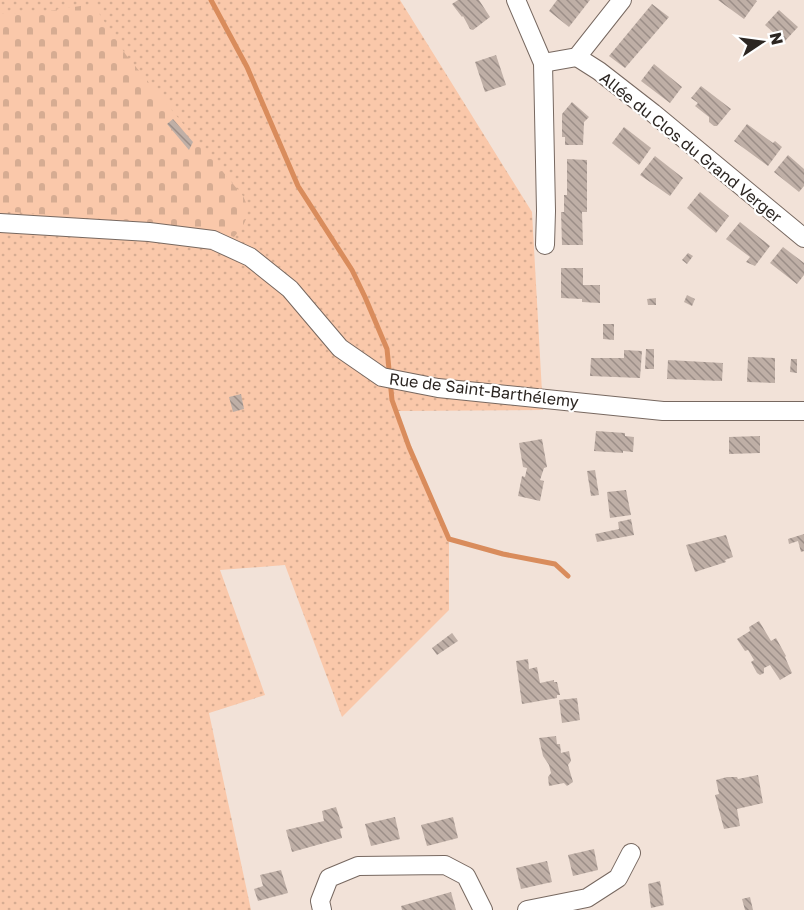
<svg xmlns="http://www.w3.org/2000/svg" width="804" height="910" viewBox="0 0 804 910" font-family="'Golos Text',sans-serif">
<defs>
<pattern id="grass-dots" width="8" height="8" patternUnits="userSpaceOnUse" patternTransform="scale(1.5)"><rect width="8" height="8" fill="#fac8aa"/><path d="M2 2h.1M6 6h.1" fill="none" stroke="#d6ac92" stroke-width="1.8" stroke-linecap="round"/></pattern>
<pattern id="cemetery-stones" width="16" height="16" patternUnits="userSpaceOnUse" patternTransform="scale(1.5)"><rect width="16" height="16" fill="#fac8aa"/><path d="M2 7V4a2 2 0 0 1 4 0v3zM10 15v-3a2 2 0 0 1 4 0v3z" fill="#d6ac92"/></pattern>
<pattern id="building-back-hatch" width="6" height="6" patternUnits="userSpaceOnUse" patternTransform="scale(1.5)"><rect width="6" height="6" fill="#bfafa6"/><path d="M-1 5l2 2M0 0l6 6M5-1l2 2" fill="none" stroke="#9b8e87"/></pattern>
</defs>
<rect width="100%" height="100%" fill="#f2e2d8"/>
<path fill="url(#grass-dots)" d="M0 0H400L532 212 543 410 394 411 449 539V610L342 717 285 565 220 570 265 695 209 713 251 910H0Z"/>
<path fill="url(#cemetery-stones)" d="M93 4 126 55 243 196C252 214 246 223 234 237L222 232 155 223 0 211V14L42 12Z"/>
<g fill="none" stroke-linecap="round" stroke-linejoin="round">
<path stroke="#d98c5c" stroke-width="5" d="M211 0 247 67 298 186 352 270 365 297 387 349 392 400 409 447 449 539 503 554 555 564 568 576"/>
</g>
<g fill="url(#building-back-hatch)">
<path d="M458 0H479L490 17 473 30 470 29 463 16 462 17 452 4Z"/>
<path d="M557 0H590L569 27 549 11Z"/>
<path d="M718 0H755L757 1 744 19Z"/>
<path d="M652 4 669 17 625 68 609 56Z"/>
<path d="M779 10 798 27 784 42 765 25Z"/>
<path d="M496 55 506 85 485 92 475 62Z"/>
<path d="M654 64 682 87 670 103 641 81Z"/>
<path d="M701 86 731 109 717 126H714L709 122V117L695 106 698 103 691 98Z"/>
<path d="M572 102 589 117 584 122 583 145H565V137H562V114Z"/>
<path d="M173 119 193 142 189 150 167 124Z"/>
<path d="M747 124 773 143 775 141 782 147 768 166 734 141Z"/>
<path d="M624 127 651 148 639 165 612 143Z"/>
<path d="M788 155 804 169V186L799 192 774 172Z"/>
<path d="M655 156 683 178 670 196 640 175Z"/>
<path d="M567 159 587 160V212H582L583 245H562L561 212H564V195H567Z"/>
<path d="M700 192 729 216 716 233 687 208Z"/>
<path d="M740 222 770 246 755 266 746 262 750 257 726 239Z"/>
<path d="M783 247 804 263V275L797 284 770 263Z"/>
<path d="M688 253 693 256 687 264 682 260Z"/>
<path d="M561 268H583V285H600V303L582 302V299L561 298Z"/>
<path d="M687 295 695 299 692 306 684 302Z"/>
<path d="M656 298V305H648L647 299Z"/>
<path d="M603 324H614V340L603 339Z"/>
<path d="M646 349H654V369H645Z"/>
<path d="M624 350 642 351 640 378 590 376 591 358H624Z"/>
<path d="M748 357 775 358V383L747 382Z"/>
<path d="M791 359H797V373L790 372Z"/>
<path d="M668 360 723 363 722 381 667 379Z"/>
<path d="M241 394 244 409 233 412 229 397Z"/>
<path d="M596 431 625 433V436L634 437 633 452 623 451V453L594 451Z"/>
<path d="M760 436V453L729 454V437Z"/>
<path d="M542 439 547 467 544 468 540 480 544 481 540 501 518 496 522 476 525 477 527 468 523 467 519 443Z"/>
<path d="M595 470 599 495 591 496 587 471Z"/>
<path d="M626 490 631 515 610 518 607 492Z"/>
<path d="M631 519 634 535 597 542 595 534 619 529 618 522Z"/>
<path d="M804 534V551L801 552 798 541 789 544 788 539Z"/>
<path d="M726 535 733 557 725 560 726 562 695 572 686 545Z"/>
<path d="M759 621 771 641 776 638 786 656 785 657 792 673 780 680 770 665 764 668V673L760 675 757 673 751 662 754 660 748 650 745 651 737 639 750 631 749 627Z"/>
<path d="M452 633 458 641 437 655 432 648Z"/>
<path d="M528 659 529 669 537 667 540 683 554 680V682H557L560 695H557V698L522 704 516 661Z"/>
<path d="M577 698 580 720 562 723 559 700Z"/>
<path d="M556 736 557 744H560L561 753 569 751 571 761 568 765 573 782 567 786 564 783 549 786 548 777 551 773 549 765 543 756 539 738Z"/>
<path d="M758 775 763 803 737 809 740 826 724 829 715 795 719 794 716 780 727 777H737L738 779Z"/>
<path d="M336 807 343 828 340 829 342 838 292 852 286 830 324 821 322 811Z"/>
<path d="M395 817 400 839 371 846 365 824Z"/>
<path d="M453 817 458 838 427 846 421 825Z"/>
<path d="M594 849 598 870 573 876 568 855Z"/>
<path d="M547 861 552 882 521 889 516 868Z"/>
<path d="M281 870 288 893 258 901 254 889 263 886 260 875Z"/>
<path d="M660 881 664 905 651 908 648 884Z"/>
<path d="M451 892 456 910H402L401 906Z"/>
<path d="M750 897 753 910H745L742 899Z"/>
</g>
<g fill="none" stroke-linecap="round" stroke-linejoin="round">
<defs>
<g id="minor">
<path d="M516 0 543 63 546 211 545 245"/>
<path d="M577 57 599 71 653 113 804 238"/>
<path d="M543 63 577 57 622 0"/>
<path d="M0 223 149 232 213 240 250 257 290 289 340 348 382 377 438 388 663 411H804"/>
<path d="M322 910 320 901 329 878 358 866 445 865 466 876 483 910"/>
<path d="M527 910 587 898 618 878 631 853"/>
</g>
</defs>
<use href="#minor" stroke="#776860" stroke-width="20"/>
<use href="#minor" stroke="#fff" stroke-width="18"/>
</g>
<g text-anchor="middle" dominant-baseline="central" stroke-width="4.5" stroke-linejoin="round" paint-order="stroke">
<g font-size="16" fill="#2c2622" stroke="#fff">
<text transform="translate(691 147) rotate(39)">Allée du Clos du Grand Verger</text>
<text transform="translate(484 390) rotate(7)">Rue de Saint-Barthélemy</text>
</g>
</g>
<g transform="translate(762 42) rotate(77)" stroke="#ffffff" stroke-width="4.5" paint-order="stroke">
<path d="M0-4.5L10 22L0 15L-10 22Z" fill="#2c2622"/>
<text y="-9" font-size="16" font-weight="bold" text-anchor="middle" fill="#2c2622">N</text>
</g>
</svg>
